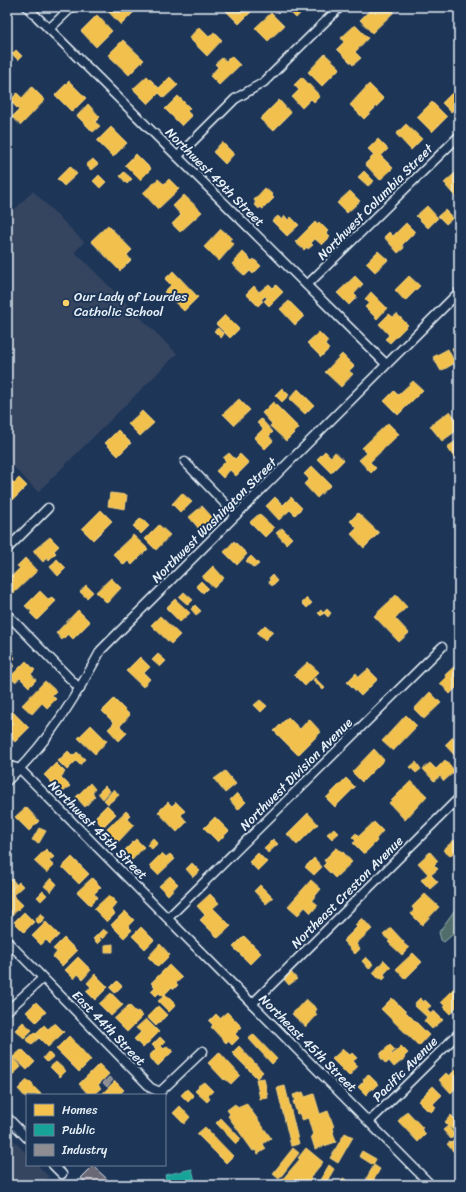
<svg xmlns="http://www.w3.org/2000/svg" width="466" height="1192" viewBox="0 0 466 1192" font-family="Sriracha,sans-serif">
<rect width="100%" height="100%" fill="#1d3557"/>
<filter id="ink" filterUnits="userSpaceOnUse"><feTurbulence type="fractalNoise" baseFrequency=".025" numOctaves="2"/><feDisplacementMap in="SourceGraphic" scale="8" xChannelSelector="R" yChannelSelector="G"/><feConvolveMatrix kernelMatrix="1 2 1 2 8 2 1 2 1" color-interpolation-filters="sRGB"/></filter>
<g filter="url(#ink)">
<g fill="#344460">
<path d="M33 191 84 242 75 252 177 354 38 492 7 460V217Z"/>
<path d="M7 1134 27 1154V1165H38L49 1177 40 1185H7Z"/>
</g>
<path fill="#516d6b" stroke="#9cafb2" d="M459 904V929L444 942 441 940 439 932Z"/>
<g fill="#f2c14e" stroke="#efcf81">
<path d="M104 7H138V8L121 25Z"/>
<path d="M222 7H247L252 11 239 24Z"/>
<path d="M285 7H306L296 18Z"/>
<path d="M373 7 378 9 379 7H389L394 12 372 33 360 20Z"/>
<path d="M271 13 284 26 268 41 255 28Z"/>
<path d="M97 15 112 31 96 47 81 31Z"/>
<path d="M355 25 368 38 355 52 361 58 353 65 337 49 344 42 341 38Z"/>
<path d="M199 27 209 37 214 32 222 40 207 56 189 38Z"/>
<path d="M123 40 144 60 129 75 108 55Z"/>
<path d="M16 50 22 56 18 60 12 54Z"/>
<path d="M325 54 340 68 322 86 308 72Z"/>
<path d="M231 56 240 65 219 85 210 76 218 67 215 64 222 58 226 61Z"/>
<path d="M147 76 159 88 170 77 178 85 164 98 159 93 148 104 133 89Z"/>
<path d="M302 77 320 96 314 102 311 99 302 108 292 97 299 90 294 85Z"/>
<path d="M69 81 86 98 72 112 55 95Z"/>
<path d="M369 84 384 99 364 119 350 105Z"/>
<path d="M32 87 45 100 21 125 12 117 19 110 10 101 17 93 22 98Z"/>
<path d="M452 93 459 100V105L451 112 442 103Z"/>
<path d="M178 96 190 108 187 111 192 116 182 126 165 109Z"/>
<path d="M279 100 291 113 273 131 260 119Z"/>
<path d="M432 102 447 117 432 132 417 117Z"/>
<path d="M88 104 100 117 95 122 100 126 93 132 77 116Z"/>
<path d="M406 124 422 139 411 150 396 134Z"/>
<path d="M111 127 127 143 113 157 97 141Z"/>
<path d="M378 139 388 149 381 156 393 168 380 180 365 164 374 155 368 149Z"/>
<path d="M222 142 234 154 225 164 213 152Z"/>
<path d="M136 154 151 169 140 180 125 165Z"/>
<path d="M93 159 98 164 91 170 86 165Z"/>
<path d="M70 166 77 174 64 186 57 179Z"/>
<path d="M364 171 374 181 368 186 358 177Z"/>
<path d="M124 172 132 179 127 184 120 176Z"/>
<path d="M455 173 458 175H459V201L446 186 447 185 444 183Z"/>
<path d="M99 175 106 182 100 188 93 181Z"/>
<path d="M158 179 164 184 169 179 179 189 158 209 143 193Z"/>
<path d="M265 188 273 195 272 196 274 198 263 209 260 207 259 209 254 204 256 203 254 200Z"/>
<path d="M350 191 360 201 347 213 337 203Z"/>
<path d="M184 195 202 212 180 232 172 224 181 215 173 206Z"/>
<path d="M427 206 438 218 428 228 416 216Z"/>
<path d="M445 210 453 218 446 224 438 216Z"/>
<path d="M278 216 282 220 285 216 288 220 291 217 299 225 287 236 272 221Z"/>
<path d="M315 222 317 224 319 222 328 231 326 233 330 237 322 245 315 239 311 243 313 245 308 249 307 247 304 250 295 242Z"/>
<path d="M406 223 415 232 402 245 404 248 398 253 384 237 389 232 393 236Z"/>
<path d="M108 225 132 250 127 255 131 260 120 271 91 241Z"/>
<path d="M221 229 232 238 229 240 234 244 219 261 204 247Z"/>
<path d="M378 251 388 260 375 272 366 263Z"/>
<path d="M243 252 252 261 254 259 261 266 253 274 250 271 245 276 232 264Z"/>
<path d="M173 271 198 297 184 311 164 292 171 285 165 279Z"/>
<path d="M355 276 363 284 354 294 357 297 349 305 337 293Z"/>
<path d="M409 276 420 286 405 301 395 290Z"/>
<path d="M269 284 273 288 276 285 283 292 269 306 264 301 267 298 265 296 261 300 263 301 258 306 246 294 254 286 259 292Z"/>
<path d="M371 292 387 308 377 319 365 307 369 303 365 299Z"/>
<path d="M289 301 304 316 295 325 280 309Z"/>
<path d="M389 314 393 317 397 314 408 325 390 343 385 339 389 335 379 324Z"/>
<path d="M225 315 239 329 230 338 216 324Z"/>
<path d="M218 328 224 334 221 338 214 331Z"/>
<path d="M319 332 328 341 325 345 329 349 321 357 307 343Z"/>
<path d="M459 345V362L458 363 452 348Z"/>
<path d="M448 349 455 363 441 371 433 357Z"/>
<path d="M342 354 354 366 349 371 353 374 341 387 325 372Z"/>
<path d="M413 381 423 390 398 415 384 401 394 391 398 395Z"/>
<path d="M282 388 289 395 282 402 275 395Z"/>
<path d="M298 389 314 405 305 414 289 399Z"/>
<path d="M239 399 250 410 234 425 223 414Z"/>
<path d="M273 402 299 428 286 441 270 426 272 424 262 413Z"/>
<path d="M142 411 154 423 140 436 128 424Z"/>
<path d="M450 411 459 423V429L442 441 430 426Z"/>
<path d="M261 419 273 432 269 436 273 441 265 449 254 438 263 429 257 423Z"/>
<path d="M388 423 399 434 370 462 376 468 371 473 359 460 367 453 362 448Z"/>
<path d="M118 430 131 443 118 456 105 443Z"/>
<path d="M459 439V458L456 460 447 447Z"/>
<path d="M325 451 331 457 335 452 344 460 331 473 317 459Z"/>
<path d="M229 453 235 459 240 454 249 463 236 476 230 470 223 478 216 471 226 461 223 458Z"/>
<path d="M312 466 331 485 317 498 304 484 309 479 304 474Z"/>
<path d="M19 478 27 486 13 500 7 494V482L10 479 14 483Z"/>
<path d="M110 493 127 495 125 509 108 506Z"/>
<path d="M182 493 192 502 181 513 172 504Z"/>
<path d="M275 497 283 505 291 497 302 508 295 515 290 510 279 520 266 506Z"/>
<path d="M202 506 213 518 200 530 189 517Z"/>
<path d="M101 510 112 521 93 540 82 529Z"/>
<path d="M358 513 379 533 364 548 351 534 357 528 350 521Z"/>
<path d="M259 514 274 528 265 537 250 522Z"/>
<path d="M141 518 149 526 141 534 133 526Z"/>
<path d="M159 525 170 535 156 550 145 539Z"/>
<path d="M282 528 292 538 286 544 276 533Z"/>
<path d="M133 535 148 549 132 565 128 561 124 565 113 554Z"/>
<path d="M50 537 59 546 54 551 56 553 49 560 47 557 43 562 33 551Z"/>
<path d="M234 541 247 554 237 565 224 552Z"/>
<path d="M251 556 259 564 254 568 246 561Z"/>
<path d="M25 558 37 571 14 593 11 590 7 593V575L9 573 12 576 20 568 17 566Z"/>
<path d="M57 559 66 568 58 576 50 567Z"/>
<path d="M213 566 224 578 214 588 202 577Z"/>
<path d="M272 575 277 581 272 586 269 582 270 580 269 578Z"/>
<path d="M111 578 121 588 107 603 96 592Z"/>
<path d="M201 581 208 588 203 593 196 586Z"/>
<path d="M86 585 93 592 87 598 80 592Z"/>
<path d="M40 591 49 600 52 597 56 601 37 620 30 613 32 612 25 606Z"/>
<path d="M184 592 193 600 188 605 179 597Z"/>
<path d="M396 595 407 607 395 618 409 633 399 642 374 616Z"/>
<path d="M307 598 312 603 307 608 302 603Z"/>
<path d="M175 599 190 613 180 622 166 608Z"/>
<path d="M195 605 201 611 196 615 191 609Z"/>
<path d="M327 609 331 613 328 617 324 613 321 616 318 613 321 610 323 613Z"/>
<path d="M78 610 90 622 73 639 68 634 62 640 56 633Z"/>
<path d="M160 616 180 635 171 644 151 625Z"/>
<path d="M265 625 273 632 265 640 257 633Z"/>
<path d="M7 645 14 652 12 654 15 658 11 662 14 666 7 673Z"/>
<path d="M158 654 166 661 160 667 152 660Z"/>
<path d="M140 657 150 667 144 673 150 679 143 687 126 671Z"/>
<path d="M26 661 35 670 31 674 36 680 29 687 20 678 15 682 10 677Z"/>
<path d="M308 662 319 672 305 686 294 675Z"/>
<path d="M457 664 459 666V685L450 694 440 683 446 677 445 675Z"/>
<path d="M368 669 378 679 361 696 347 682 356 673 359 677Z"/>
<path d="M315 678 325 688 323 690 313 680Z"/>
<path d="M45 681 56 691 52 695 56 699 47 708 42 703 32 714 22 705Z"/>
<path d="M430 692 441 703 424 719 414 709Z"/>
<path d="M114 699 130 715 120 726 127 733 119 741 108 729 114 723 102 711Z"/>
<path d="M260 700 267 706 261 712 254 705Z"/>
<path d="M12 711 29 728 15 742 7 734V717Z"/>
<path d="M406 715 417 726 393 751 382 741Z"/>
<path d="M288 717 300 729 309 719 321 732 298 755 274 731Z"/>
<path d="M91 725 107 741 95 754 78 738Z"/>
<path d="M453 737 457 742 459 740V760L445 745Z"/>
<path d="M374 749 384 760 362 782 352 772Z"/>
<path d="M68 751 73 756 77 752 85 759 80 765 76 761 67 770 58 761Z"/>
<path d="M445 760 455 771 444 781 440 776 434 781 423 769 430 763 436 769Z"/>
<path d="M416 762 421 769 416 773 410 767Z"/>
<path d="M56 763 65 772 61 777 70 786 62 793 44 775Z"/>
<path d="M225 771 236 784 225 793 214 779Z"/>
<path d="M346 778 355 787 335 807 326 798Z"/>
<path d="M411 781 427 796 405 820 389 803Z"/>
<path d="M90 783 95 789 92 793 95 796 85 807 76 797Z"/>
<path d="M105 786 110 791 103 799 98 793Z"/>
<path d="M114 789 119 795 108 804 104 800Z"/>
<path d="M237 793 246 802 238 810 230 800Z"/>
<path d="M168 802 172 806 176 802 185 811 181 815 187 822 177 832 158 812Z"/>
<path d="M107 805 116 814 103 827 94 818Z"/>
<path d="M26 807 39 821 29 831 15 817Z"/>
<path d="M126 811 130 815 127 818 134 825 118 842 106 830Z"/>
<path d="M308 813 318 824 297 845 287 834Z"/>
<path d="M215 817 229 831 218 842 204 828Z"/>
<path d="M374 822 383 831 376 839 377 841 364 854 353 843 356 841 352 837 356 833 359 836Z"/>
<path d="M39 828 46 831 39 843 32 840Z"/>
<path d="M334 828 339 833 332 839 327 834Z"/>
<path d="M153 838 158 843 152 849 147 845Z"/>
<path d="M136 839 144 847 132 860 124 851Z"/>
<path d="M273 839 278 844 268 853 264 848Z"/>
<path d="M454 840 459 846V847L450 856 443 850Z"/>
<path d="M336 848H337L342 852H343L352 862 335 878 323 866 326 863 324 860Z"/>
<path d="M46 849 54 857 49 861 54 866 47 873 34 861Z"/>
<path d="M430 852 438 861 434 865 438 869 431 875 438 882 430 889 421 880 428 874 418 863Z"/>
<path d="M162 853 166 857 170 854 175 859 158 875 149 866Z"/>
<path d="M258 853 267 862 258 871 249 862Z"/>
<path d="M72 857 89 874 79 884 62 867Z"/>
<path d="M314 858 322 867 314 875 305 867Z"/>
<path d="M192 863 200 871 193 877 186 869Z"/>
<path d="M170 876 178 884 168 895 159 886Z"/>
<path d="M51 878 57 884 51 892 44 886Z"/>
<path d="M92 878 101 887 94 894 98 897 90 905 77 892Z"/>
<path d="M12 879 16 884 9 891 7 889V884Z"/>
<path d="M311 880 321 889 312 900 318 905 311 913 305 907 298 915 288 906Z"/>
<path d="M19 882 23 886 13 895 23 905 10 917 7 915V901L10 898 7 894Z"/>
<path d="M260 885 273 898 266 904 254 891Z"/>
<path d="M43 891 47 895 41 901 37 897Z"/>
<path d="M210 894 219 903 213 908 231 926 218 938 200 920 205 915 197 906Z"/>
<path d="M425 894 439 907 422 925 411 914 414 910 412 907Z"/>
<path d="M109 895 117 903 111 910 115 914 107 922 94 909Z"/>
<path d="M125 911 134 920 128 926 132 930 124 938 111 925Z"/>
<path d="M24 912 34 922 24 932 14 922Z"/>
<path d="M41 913 45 918 39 924 35 920Z"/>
<path d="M362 918 372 929 356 944 360 949 355 954 343 941 357 927 355 925Z"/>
<path d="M46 922 59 935 50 944 46 940 41 945 32 936Z"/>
<path d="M141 927 154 940 145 949 132 936Z"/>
<path d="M391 928 404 942 403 943 409 948 402 955 388 942 390 941 383 935Z"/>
<path d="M103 929 108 933 103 939 101 937 99 938 101 940 98 944 93 939Z"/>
<path d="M244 936 261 953 250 964 233 947Z"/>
<path d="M64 938 77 951 62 966 53 957 57 952 53 949Z"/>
<path d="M113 944V952H105V945Z"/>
<path d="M160 944 170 955 158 967 148 957Z"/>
<path d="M413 953 422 962 405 979 396 969Z"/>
<path d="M78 957 91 970 83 979 78 974 74 979 65 970Z"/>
<path d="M366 957 373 964 369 969 362 961Z"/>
<path d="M384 960 391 967 384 974 386 977 383 980 380 978 379 979 373 973Z"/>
<path d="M169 965 182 978 176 983 178 985 174 989 172 987 165 994 176 1005 169 1012 158 1001 163 997 159 993 156 996 151 991 155 987 151 983Z"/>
<path d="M290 971 297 979 289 985 283 978Z"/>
<path d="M95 974 108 987 95 1000 86 991 91 987 87 983Z"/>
<path d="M117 981 122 986 115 993 110 988Z"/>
<path d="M457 985 459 988V1004L450 1014 443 1007 445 1006 441 1002Z"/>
<path d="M111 993 123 1005 111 1016 99 1004Z"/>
<path d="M392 998 429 1035 419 1046 381 1009Z"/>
<path d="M420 998 424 1002 425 1000 431 1006 427 1009 431 1013 434 1011 443 1020 432 1029 424 1021 427 1017 415 1006 416 1005 415 1003Z"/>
<path d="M306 999 317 1009 315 1012 317 1015 306 1027 292 1014Z"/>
<path d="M36 1002 46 1012 36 1022 26 1012Z"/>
<path d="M129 1005 136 1012 138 1011 143 1016 127 1032 114 1019Z"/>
<path d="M158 1006 167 1015 156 1026 147 1017Z"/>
<path d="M227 1012 242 1027 235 1034 239 1038 232 1045 228 1041 226 1043 211 1027 213 1025 209 1021 216 1014 220 1018Z"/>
<path d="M146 1019 159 1032 143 1048 134 1039 141 1032 136 1028Z"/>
<path d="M23 1022 32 1030 24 1038 15 1030Z"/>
<path d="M55 1023 64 1032 48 1047 35 1034 44 1025 48 1029Z"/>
<path d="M34 1033 39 1038 31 1045 26 1040Z"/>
<path d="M253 1034 277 1059 272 1064 248 1038Z"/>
<path d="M69 1036 91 1060 79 1072 56 1049Z"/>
<path d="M160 1037 165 1042 161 1046 164 1049 167 1046 173 1051 158 1066 157 1064 156 1065 149 1056 156 1049 152 1045Z"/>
<path d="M390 1045 395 1050 391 1054 392 1055 401 1046 408 1053 404 1057 405 1058 394 1067 389 1061 386 1064 380 1057 381 1053Z"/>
<path d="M239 1046 263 1072 257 1078 232 1053Z"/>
<path d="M343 1049 350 1055 352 1053 357 1058 353 1061 358 1066 349 1076 332 1059Z"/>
<path d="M21 1050 22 1051 23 1050 35 1062 27 1070 13 1057Z"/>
<path d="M48 1052 53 1057 47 1062 43 1058Z"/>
<path d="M219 1052 240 1075 231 1084 225 1079 224 1080 208 1063Z"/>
<path d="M11 1056 21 1067 7 1080V1060Z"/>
<path d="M56 1062 66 1071 60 1077 50 1067Z"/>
<path d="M99 1064 109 1074 98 1085 101 1088 93 1095H89L79 1084Z"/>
<path d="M459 1066V1085L451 1093 439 1080 446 1073 449 1076Z"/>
<path d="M368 1074 378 1084 373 1090 372 1088 366 1095 358 1087 364 1081 363 1080Z"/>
<path d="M264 1078 268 1098 260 1099 256 1079Z"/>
<path d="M27 1080 29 1082 30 1081 33 1084 32 1085 42 1095H27V1099L18 1089Z"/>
<path d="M115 1081 124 1090 119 1095H101Z"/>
<path d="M204 1082 213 1091 208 1096 210 1099 207 1102 195 1091 199 1087 198 1086Z"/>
<path d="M285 1086 299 1144 291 1146 277 1088Z"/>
<path d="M433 1086 442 1095 433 1104 436 1107 431 1112 428 1109 427 1110 418 1101Z"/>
<path d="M187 1089 194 1096 188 1102 181 1095Z"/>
<path d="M303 1092 305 1097 314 1094 320 1114 328 1111 334 1127 333 1128 334 1131 333 1132 336 1142 315 1149 311 1136 313 1135 308 1118 302 1120 299 1113 297 1114 293 1101H295L293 1095Z"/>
<path d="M246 1103 271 1138 263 1144 266 1149 258 1154 255 1150 253 1151 228 1116 230 1114 227 1110 235 1104 238 1108Z"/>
<path d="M180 1106 190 1117 184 1124 173 1113Z"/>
<path d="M407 1111 423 1128 421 1129 426 1134 418 1142 398 1121Z"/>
<path d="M451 1115 459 1123V1125L453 1130 445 1122Z"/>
<path d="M221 1118 241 1139 236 1144 216 1123Z"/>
<path d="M448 1126 455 1135 451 1139 443 1130Z"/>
<path d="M205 1127 233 1156 226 1163 197 1134Z"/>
<path d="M459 1132V1158L447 1144 450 1142 451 1143 458 1137 456 1135Z"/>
<path d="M345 1133 353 1137 338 1163 330 1158Z"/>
<path d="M293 1148 299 1153 279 1179 273 1174 274 1172Z"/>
<path d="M306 1148 323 1162 310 1178 311 1179 307 1185H286L281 1181 300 1159 298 1158Z"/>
<path d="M362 1151 376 1159 373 1165 359 1156Z"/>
<path d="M329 1165 334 1169 325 1185H317Z"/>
<path d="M374 1165 380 1169 372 1183 366 1179Z"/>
<path d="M343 1178 349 1182 347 1185H338Z"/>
</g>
<path fill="#17a398" stroke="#56bab5" d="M192 1169 196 1185H167L165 1175Z"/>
<path fill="#8d8d92" stroke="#a8abb1" d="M109 1077 113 1080 107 1087 103 1083Z"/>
<path fill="#6a6775" stroke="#e8f1f8" d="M93 1166 107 1179 101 1185H97L95 1183 93 1185H89L81 1178Z"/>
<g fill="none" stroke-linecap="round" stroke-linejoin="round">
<defs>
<g id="minor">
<path d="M27 7 386 364"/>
<path d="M49 29 72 7"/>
<path d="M178 156 235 99 264 82 340 7"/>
<path d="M307 285 459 136"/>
<path d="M185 462 236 515"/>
<path d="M7 549 48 508"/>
<path d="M7 614 80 689"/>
<path d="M7 765 20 769 431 1185"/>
<path d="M7 781C47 744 75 698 101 650L459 292"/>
<path d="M168 918 442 647"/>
<path d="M7 941 151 1088 160 1092 203 1051"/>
<path d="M252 1004 459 798"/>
<path d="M7 1011 43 978"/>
<path d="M7 1117 27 1138"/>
<path d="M369 1122 459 1033"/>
<path d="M53 1165 62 1174"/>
</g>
</defs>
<use href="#minor" stroke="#e8f1f8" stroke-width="11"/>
<use href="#minor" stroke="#1d3557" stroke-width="8"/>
</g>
</g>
<circle fill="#ffd166" stroke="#1d3557" stroke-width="1.5" cx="66" cy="303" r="4"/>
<g text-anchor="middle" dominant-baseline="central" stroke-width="4" stroke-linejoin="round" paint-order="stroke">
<g font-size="13" fill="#e8f1f8" stroke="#1d3557">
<text transform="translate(215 177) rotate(45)">Northwest 49th Street</text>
<text transform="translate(375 202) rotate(-45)">Northwest Columbia Street</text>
<text transform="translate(214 520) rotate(-45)">Northwest Washington Street</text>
<text transform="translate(296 774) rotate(-45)">Northwest Division Avenue</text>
<text transform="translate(98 830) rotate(45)">Northwest 45th Street</text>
<text transform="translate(347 892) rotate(-45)">Northeast Creston Avenue</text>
<text transform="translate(109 1028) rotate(46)">East 44th Street</text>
<text transform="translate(308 1043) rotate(45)">Northeast 45th Street</text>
<text transform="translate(405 1069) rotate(-45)">Pacific Avenue</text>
</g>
<g font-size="13" fill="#e8f1f8" stroke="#1d3557" text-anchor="start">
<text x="74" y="296">Our Lady of Lourdes<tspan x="74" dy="15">Catholic School</tspan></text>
</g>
</g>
<rect width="466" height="1192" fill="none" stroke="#1d3557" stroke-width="24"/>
<rect x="12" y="12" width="442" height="1168" fill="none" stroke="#e8f1f8" stroke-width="1.5" filter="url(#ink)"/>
<rect x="26" y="1094" width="140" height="72" fill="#1d3557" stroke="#6e8097"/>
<rect x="34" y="1104" width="20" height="12" fill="#f2c14e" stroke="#6e8097"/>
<text x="62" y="1114" font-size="12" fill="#e8f1f8">Homes</text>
<rect x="34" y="1124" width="20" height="12" fill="#17a398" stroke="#6e8097"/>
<text x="62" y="1134" font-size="12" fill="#e8f1f8">Public</text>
<rect x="34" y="1144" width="20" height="12" fill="#8d8d92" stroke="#6e8097"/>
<text x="62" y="1154" font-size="12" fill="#e8f1f8">Industry</text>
</svg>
